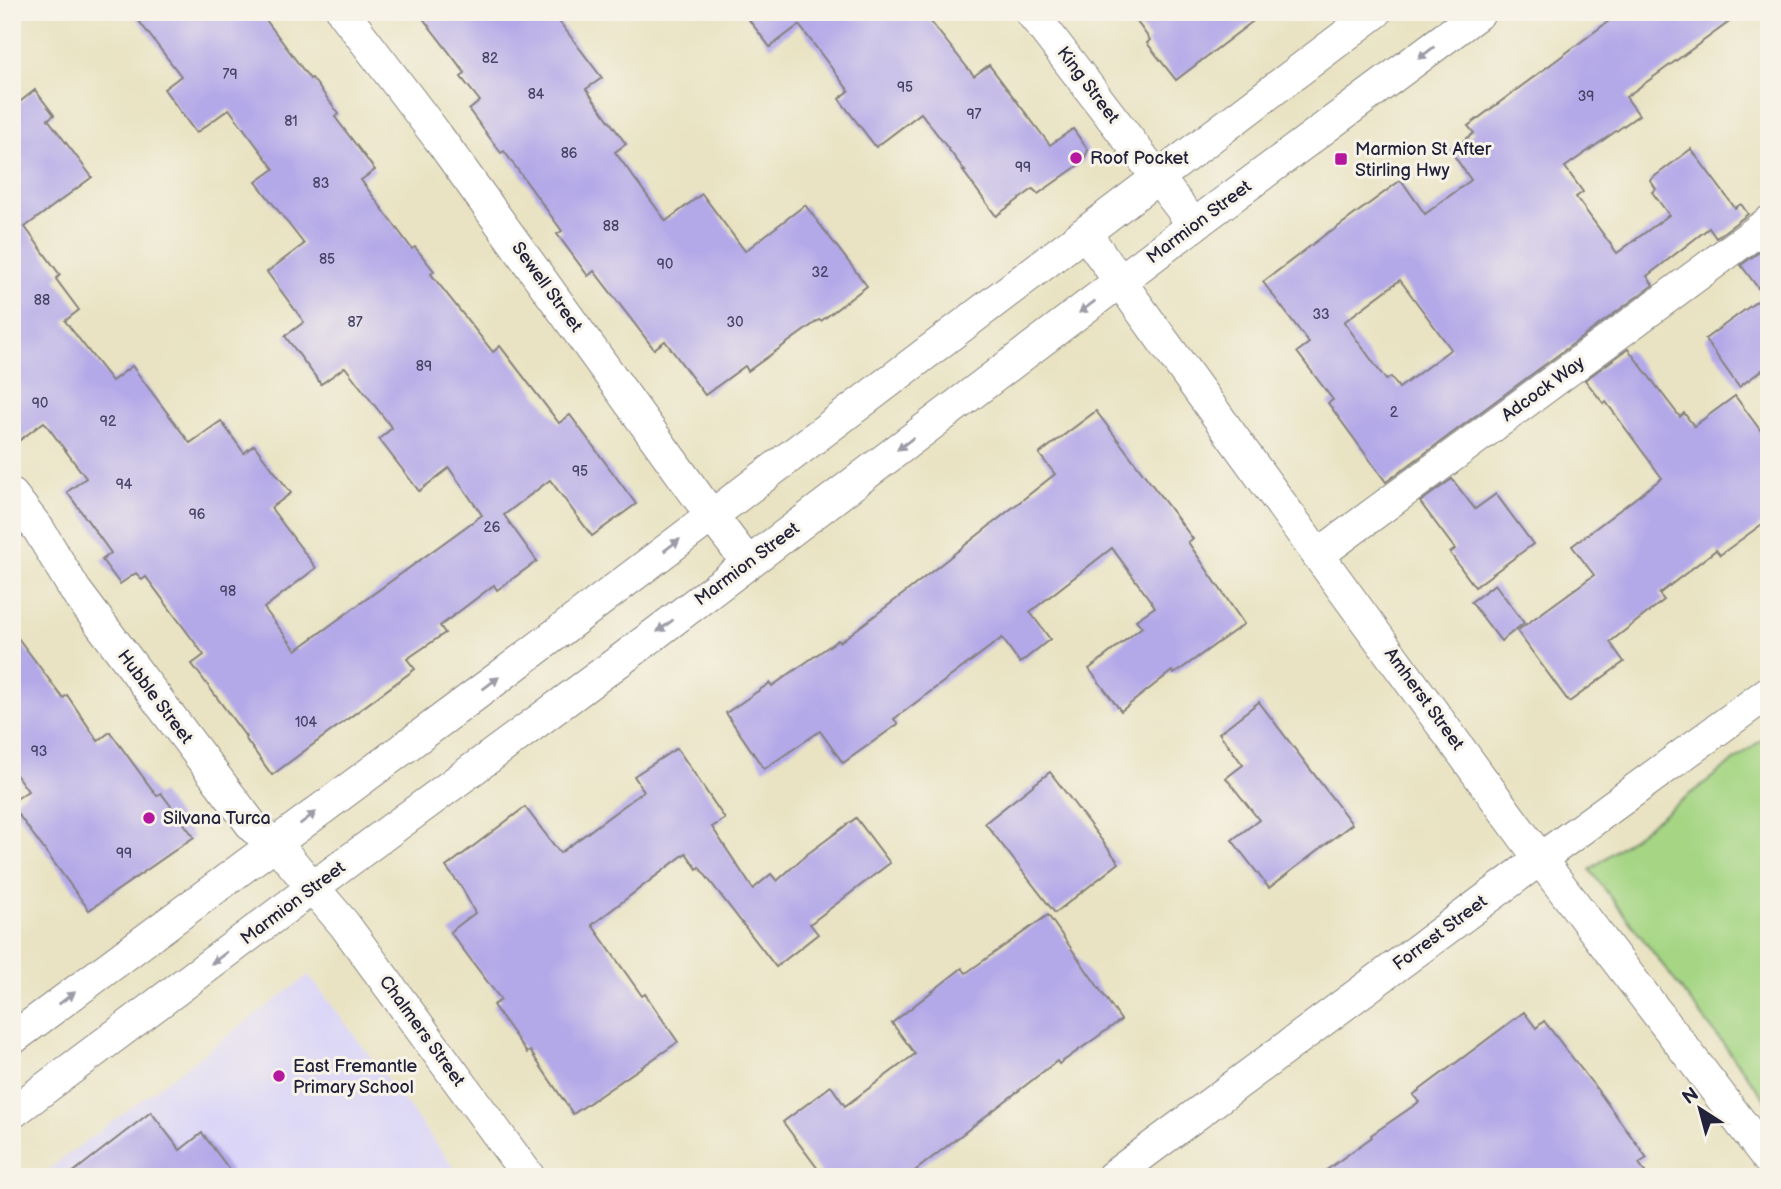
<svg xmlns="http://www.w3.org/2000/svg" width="1781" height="1189" viewBox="0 0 1781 1189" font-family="'Balsamiq Sans',sans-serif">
<rect width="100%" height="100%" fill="#f7f3e8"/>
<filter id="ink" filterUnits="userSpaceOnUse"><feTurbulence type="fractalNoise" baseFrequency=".0143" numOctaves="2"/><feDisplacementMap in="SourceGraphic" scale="14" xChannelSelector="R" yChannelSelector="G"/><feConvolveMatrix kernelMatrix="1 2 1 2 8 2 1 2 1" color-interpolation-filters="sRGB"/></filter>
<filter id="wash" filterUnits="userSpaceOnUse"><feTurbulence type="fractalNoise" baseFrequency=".00686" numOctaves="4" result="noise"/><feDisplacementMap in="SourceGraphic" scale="28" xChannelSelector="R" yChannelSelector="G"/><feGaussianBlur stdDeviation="1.57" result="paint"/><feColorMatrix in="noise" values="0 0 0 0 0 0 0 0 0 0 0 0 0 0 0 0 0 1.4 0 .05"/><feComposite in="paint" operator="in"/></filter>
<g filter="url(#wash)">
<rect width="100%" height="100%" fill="#e9e3c3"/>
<path fill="#dbd6f7" d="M309 975 461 1177H38Z"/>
<path fill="#a6d684" stroke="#647c60" stroke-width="2" d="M1769 734V1104L1590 870Z"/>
<g id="blocks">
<g fill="#b4a9e8" fill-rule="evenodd">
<path d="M132 12H260L310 79 312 78 339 114 335 117 375 170 361 180 412 249 415 247 434 271 431 274 493 352 500 346 559 423 570 415 636 504 592 536 550 480 504 515 537 561 497 590 494 585 440 626 445 633 407 659 415 669 272 775 245 738 246 737 192 664 204 655 146 577 142 580 136 573 120 584 102 560 111 553 67 492 86 478 44 422 12 446V108L35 90 54 115 48 119 92 177 25 227 60 275 56 279 79 310 65 321 112 381 132 366 190 443 221 421 244 453 254 445 291 493 271 508 316 568 264 608 296 650 482 515 449 468 419 491 379 439 392 428 345 367 321 384 285 336 304 322 267 272 304 244 256 182 274 169 229 109 196 133 164 89 181 76Z"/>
<path d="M418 12H552L602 78 586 89 626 144 615 152 666 221 702 194 745 251 805 205 867 286 821 321 819 320 748 371 745 366 705 395 665 341 654 349 594 271 588 276 557 234 562 231 504 151 501 153 469 110 480 101 461 77 465 73Z"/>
<path d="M743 12H923L974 76 989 65 1050 145 1073 129 1088 150 1083 162 1038 194 1033 189 996 216 963 171H965L921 113 876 147 839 99 849 91 799 25 770 47Z"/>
<path d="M1130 12H1265L1176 80 1147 43 1150 40Z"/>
<path d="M1621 12H1743L1626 97 1639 115 1565 167 1583 192 1576 197 1617 253 1669 215 1652 192 1656 189 1650 180 1691 149 1735 208 1741 204 1748 214 1716 238 1709 228 1647 276 1653 285 1386 482 1328 403 1333 400 1297 352 1309 343 1263 282 1330 231 1331 232 1401 180 1425 214 1471 180 1450 150 1474 133 1468 126ZM1400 280 1451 349 1399 388 1391 377 1386 380 1344 322Z"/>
<path d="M1769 245V365L1739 387 1705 339 1764 296 1741 265Z"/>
<path d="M1628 349 1680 417 1684 413 1694 426 1735 396 1769 442V519L1720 555 1716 550 1659 594 1664 600 1610 642 1624 662 1569 702 1517 631 1594 575 1572 546 1662 478 1606 402 1604 404 1585 380Z"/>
<path d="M1096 411 1193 539 1188 542 1244 624 1174 674 1172 671 1121 711 1089 669 1142 627 1136 620 1155 607 1112 548 1030 612 1050 639 1020 663 1002 638 894 719 898 724 843 763 820 731 764 769 726 713 770 683 772 686 838 640 840 642 911 588 1055 474 1039 454Z"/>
<path d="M1452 479 1475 509 1496 494 1533 544 1475 587 1450 553 1455 549 1420 502Z"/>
<path d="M1495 584 1524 623 1501 641 1471 602Z"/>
<path d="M12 630 63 698 67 695 98 741 110 732 157 796 161 793 194 837 89 910 12 806V802L28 791 12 769Z"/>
<path d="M1259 702 1352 824 1269 888 1232 840 1259 820 1226 778 1243 765 1219 733Z"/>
<path d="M677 748 725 819 712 827 753 889 771 874 777 881 806 855 856 818 890 863 810 924 818 934 776 967 699 867 697 869 686 853 592 925 642 996 645 994 678 1042 573 1114 530 1051 527 1053 493 1005 501 1000 450 932 475 913 462 888 446 867 525 807 560 853 644 791 634 776Z"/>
<path d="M1050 772 1119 863 1055 913 985 823Z"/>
<path d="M1048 915 1121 1020 1059 1064 1057 1061 907 1177H824L783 1122 831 1086 845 1106 915 1054 892 1023 962 968 966 973Z"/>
<path d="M1524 1012 1536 1028 1544 1021 1599 1092 1647 1158 1639 1163 1648 1177H1317L1372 1137 1371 1135 1419 1102 1413 1095Z"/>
<path d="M151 1112 180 1150 202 1133 235 1177H67Z"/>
</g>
</g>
</g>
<g filter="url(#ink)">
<use href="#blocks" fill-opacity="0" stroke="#86827f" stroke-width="2"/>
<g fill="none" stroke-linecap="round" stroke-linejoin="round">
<defs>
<g id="minor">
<path d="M343 12 438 137 711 515 748 563"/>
<path d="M1031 12 1194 225"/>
<path d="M1085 233 1318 555 1540 859 1769 1160"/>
<path d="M12 495 39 530 75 590 254 828 275 843 344 924 529 1177"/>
<path d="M1318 555 1769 222"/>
<path d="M12 1039 498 678 1376 12"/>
<path d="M12 1113 312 888 626 656 1194 225 1480 12"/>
<path d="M1112 1177 1540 859 1769 692"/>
</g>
</defs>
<use href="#minor" stroke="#86827f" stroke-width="34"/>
<use href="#minor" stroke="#fff" stroke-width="32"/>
</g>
<defs><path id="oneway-solid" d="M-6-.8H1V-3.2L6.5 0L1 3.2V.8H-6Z" transform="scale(1.75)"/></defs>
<g fill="#9c9ca7">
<use href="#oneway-solid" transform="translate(1426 53) rotate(143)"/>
<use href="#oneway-solid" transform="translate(1087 307) rotate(143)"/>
<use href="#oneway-solid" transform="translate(905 444) rotate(143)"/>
<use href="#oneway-solid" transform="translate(672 545) rotate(-37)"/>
<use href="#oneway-solid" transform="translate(665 626) rotate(143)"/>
<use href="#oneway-solid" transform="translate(491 683) rotate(-37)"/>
<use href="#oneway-solid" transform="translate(308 818) rotate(-37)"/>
<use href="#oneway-solid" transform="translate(219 958) rotate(143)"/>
<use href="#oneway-solid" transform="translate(67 998) rotate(-37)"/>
</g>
</g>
<g fill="#b5179e" stroke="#f7f3e8" stroke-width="2.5">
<circle cx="1076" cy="158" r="7"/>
<rect x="1334" y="152" width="14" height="14" rx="3.5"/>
<circle cx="149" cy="818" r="7"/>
<circle cx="279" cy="1076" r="7"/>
</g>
<g text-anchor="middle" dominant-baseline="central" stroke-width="6" stroke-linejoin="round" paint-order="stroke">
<g font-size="14" fill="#464466">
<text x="490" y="58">82</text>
<text x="230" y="74">79</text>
<text x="905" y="87">95</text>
<text x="536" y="94">84</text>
<text x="1586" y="96">39</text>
<text x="974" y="114">97</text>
<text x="291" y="121">81</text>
<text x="569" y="153">86</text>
<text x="1023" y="167">99</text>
<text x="321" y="183">83</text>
<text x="611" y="226">88</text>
<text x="327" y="259">85</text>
<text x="665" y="264">90</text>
<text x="820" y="272">32</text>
<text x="42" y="300">88</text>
<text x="1321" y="314">33</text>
<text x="355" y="322">87</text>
<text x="735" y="322">30</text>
<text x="424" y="366">89</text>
<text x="40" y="403">90</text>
<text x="1394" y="412">2</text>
<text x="108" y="421">92</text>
<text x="580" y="471">95</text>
<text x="124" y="484">94</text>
<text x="197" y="514">96</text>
<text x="492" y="527">26</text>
<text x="228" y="591">98</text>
<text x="306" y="722">104</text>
<text x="39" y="751">93</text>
<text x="124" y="853">99</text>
</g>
<g font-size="18" fill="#22223b" stroke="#f7f3e8">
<text transform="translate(1088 85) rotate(53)">King Street</text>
<text transform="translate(1199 222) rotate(-37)">Marmion Street</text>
<text transform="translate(547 287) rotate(54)">Sewell Street</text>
<text transform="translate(1543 389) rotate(-36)">Adcock Way</text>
<text transform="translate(747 564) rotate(-37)">Marmion Street</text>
<text transform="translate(155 697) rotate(53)">Hubble Street</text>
<text transform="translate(1424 699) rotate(54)">Amherst Street</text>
<text transform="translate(293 903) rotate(-37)">Marmion Street</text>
<text transform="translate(1440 933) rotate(-37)">Forrest Street</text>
<text transform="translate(422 1031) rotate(54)">Chalmers Street</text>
</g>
<g font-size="18" fill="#22223b" stroke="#f7f3e8" text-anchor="start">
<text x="1355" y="149">Marmion St After<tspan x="1355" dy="21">Stirling Hwy</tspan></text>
<text x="1090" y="158">Roof Pocket</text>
<text x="163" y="818">Silvana Turca</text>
<text x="293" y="1066">East Fremantle<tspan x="293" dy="21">Primary School</tspan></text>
</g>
</g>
<rect width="1781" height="1189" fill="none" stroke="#f7f3e8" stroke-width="42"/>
<g transform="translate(1700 1109) rotate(324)" stroke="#f7f3e8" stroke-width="5" paint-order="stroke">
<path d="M0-5L12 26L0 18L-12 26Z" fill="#22223b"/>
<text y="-10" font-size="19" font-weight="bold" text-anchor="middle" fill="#22223b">N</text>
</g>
</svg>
